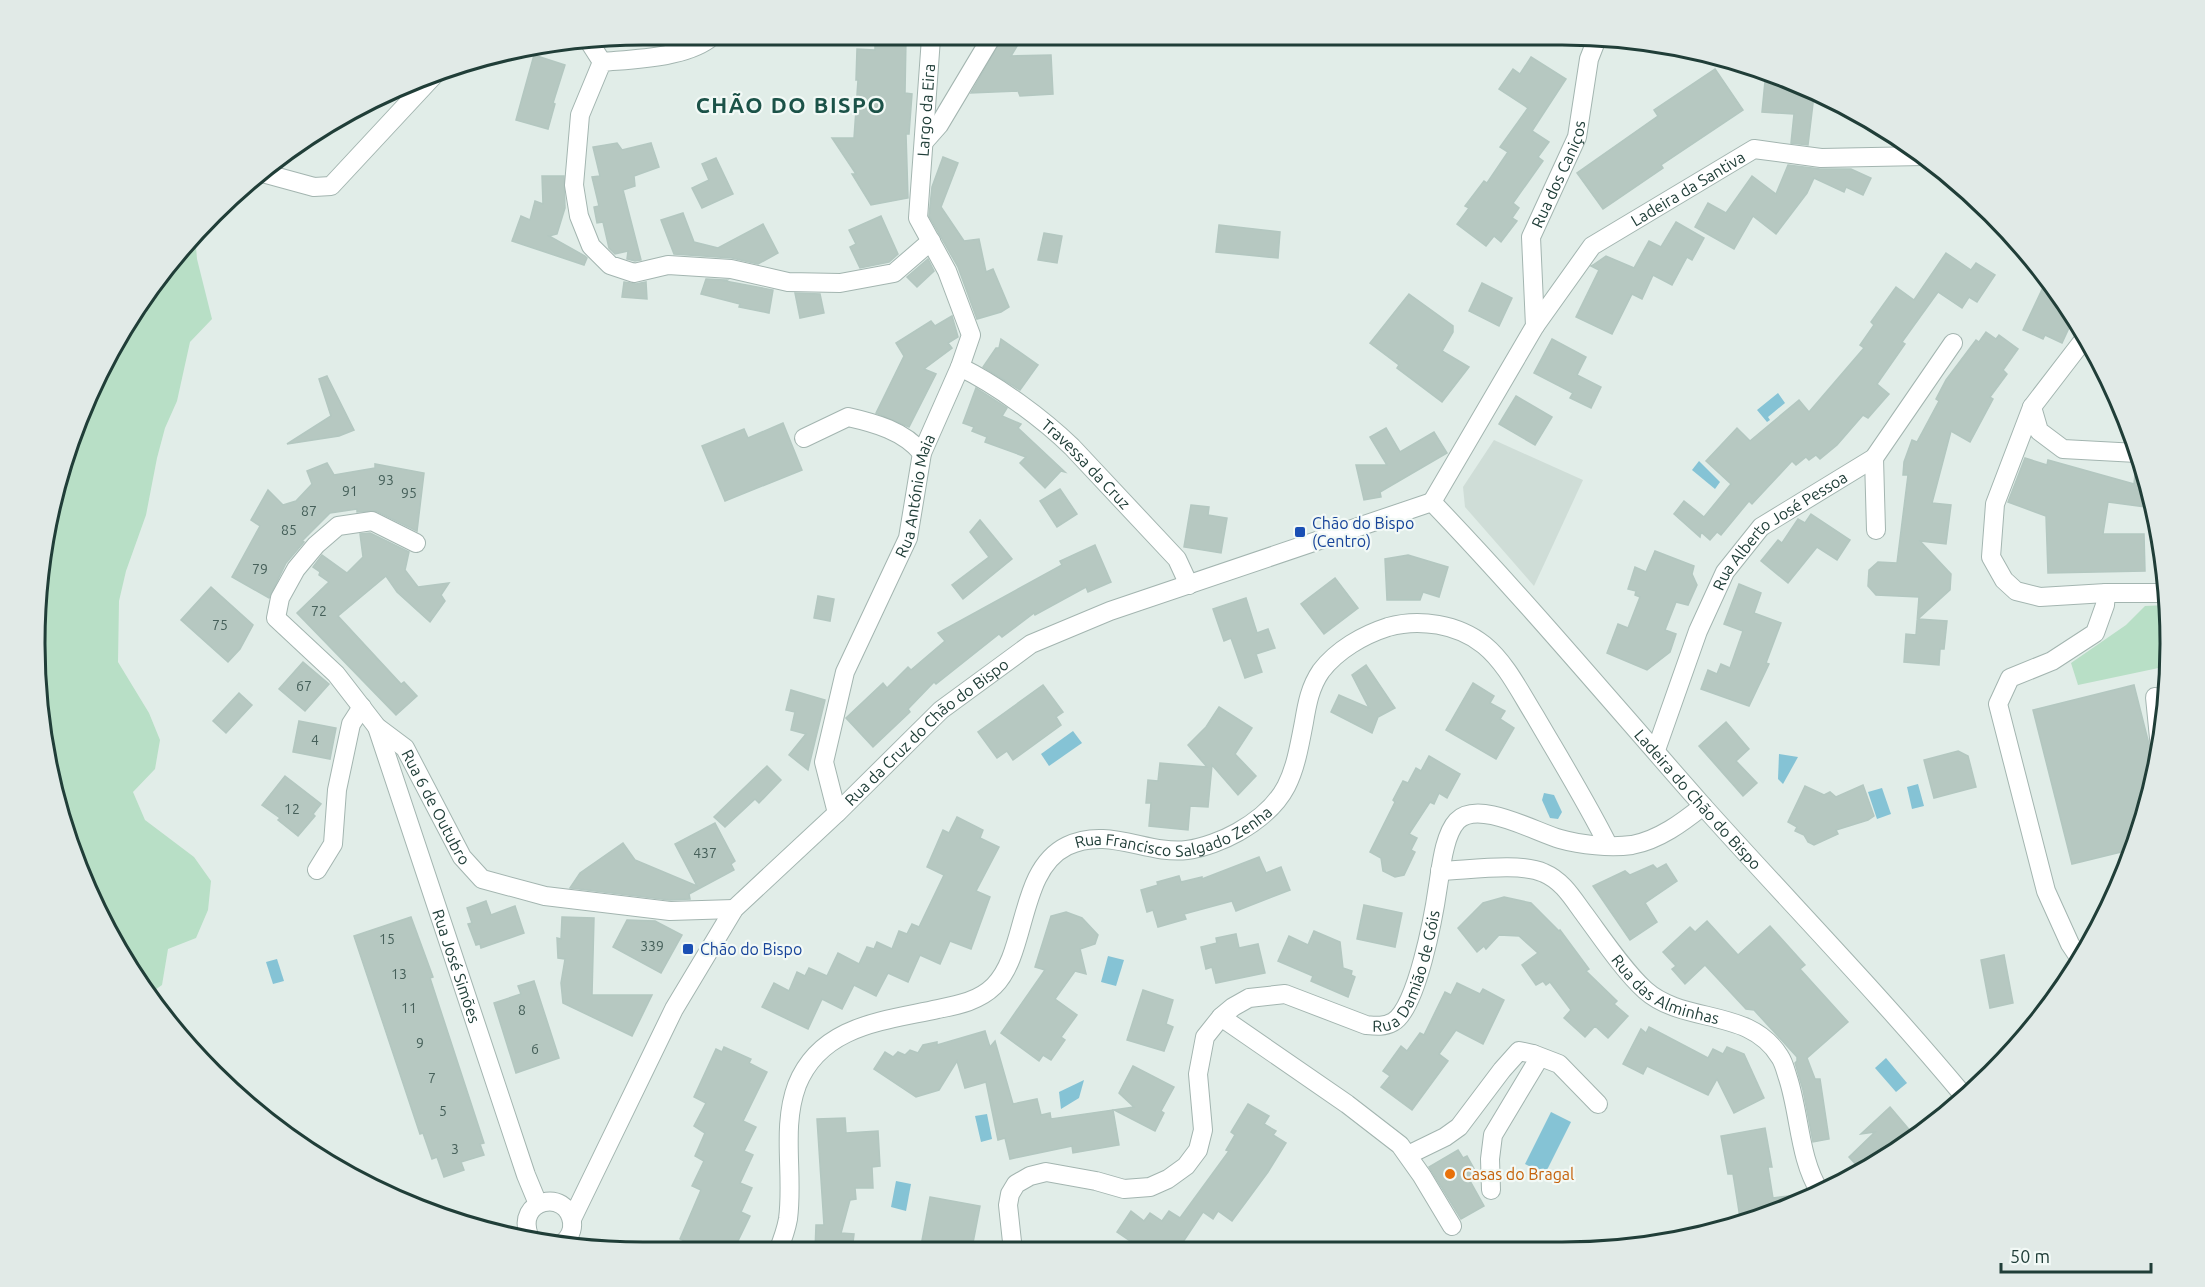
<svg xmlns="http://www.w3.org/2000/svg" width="2205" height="1287" viewBox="0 0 2205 1287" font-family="Ubuntu,sans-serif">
<rect width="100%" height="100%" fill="#e1ede8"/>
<path fill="#cfddd7" d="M1494 440 1583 480 1534 586 1465 507 1463 487Z"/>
<g fill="#b8dfc6">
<path d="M195 235 197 259 212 319 190 342 177 401 165 428 157 458 146 515 126 571 119 601 118 662 149 713 160 740 155 769 133 792 145 820 194 857 211 881 208 910 196 938 168 949 162 985 149 994 81 876 46 763 36 683 40 564 55 486 97 374 137 305Z"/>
<path d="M2167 605 2170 643 2168 666 2078 685 2071 663 2126 625 2145 606Z"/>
</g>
<g fill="#85c3d5">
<path d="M1778 393 1785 403 1768 417 1770 420 1767 422 1757 410Z"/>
<path d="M1699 461 1720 482 1715 489 1692 470Z"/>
<path d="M1073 731 1082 743 1049 766 1041 754Z"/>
<path d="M1779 754 1798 757 1783 784 1778 779Z"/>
<path d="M1918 784 1924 806 1912 809 1907 787Z"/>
<path d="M1882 788 1891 814 1877 819 1868 792Z"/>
<path d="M1544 793 1554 795 1562 812 1558 819 1550 818 1542 800Z"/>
<path d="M1108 956 1124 960 1116 986 1101 982Z"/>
<path d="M277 959 284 981 273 984 266 962Z"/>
<path d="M1886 1058 1907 1083 1896 1092 1875 1068Z"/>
<path d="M1084 1080 1079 1098 1061 1109 1059 1092Z"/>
<path d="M1551 1112 1571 1122 1545 1174 1525 1164Z"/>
<path d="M987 1114 992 1139 981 1142 975 1116Z"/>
<path d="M896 1181 911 1184 906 1211 891 1207Z"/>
</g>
<g fill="#b6c8c1" stroke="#b3c7c0" stroke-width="1.5">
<path d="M1002 38H1022L1011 56 1051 55 1053 94 1020 96 1018 91 971 93Z"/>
<path d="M875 39H906L905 93 912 94 909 134H906L908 198 871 205 852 174H856L832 138H854L858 80H856L857 49 875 50Z"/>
<path d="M534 55 565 65 553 103 555 104 548 129 516 120Z"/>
<path d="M1531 57 1566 79 1532 131 1549 142 1538 157 1543 161 1513 203 1519 208 1512 218 1517 221 1501 242 1494 236 1486 246 1457 224 1469 208 1465 206 1484 181 1487 183 1508 152 1500 147 1528 108 1499 89 1513 69 1520 74Z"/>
<path d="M1715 69 1743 110 1661 165 1663 168 1603 209 1577 173 1658 116 1654 110Z"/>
<path d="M1766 71 1786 81V90L1814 95 1808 145 1791 143 1794 114 1762 112Z"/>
<path d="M617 143 622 150 651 143 659 167 634 176 635 186 623 190 641 260 635 261 627 259 628 251 615 254 609 248 603 222 597 223 594 207 599 206 592 177 600 176 593 147Z"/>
<path d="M943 157 958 163 941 207 964 241 979 239 986 272 993 269 1009 307 1001 312 977 319 958 267 929 216 932 187Z"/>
<path d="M716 158 733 194 702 208 692 188 709 180 702 164Z"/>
<path d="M1788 165 1820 169H1851L1871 178 1863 195 1846 187 1844 192 1814 178 1807 193 1776 234 1753 216 1734 249 1695 227 1708 203 1726 213 1752 176 1776 194Z"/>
<path d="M542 176H564L565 208 557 234 549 236 585 256 587 258 584 265 512 241 521 216 530 220 535 201 543 204Z"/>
<path d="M683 213 694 242 718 248 763 224 778 253 758 264 732 258 674 254 661 220Z"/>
<path d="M881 216 898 254 889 262 860 268 850 247 856 244 849 230Z"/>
<path d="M1676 222 1704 238 1692 260 1687 257 1672 285 1653 275 1642 299 1632 294 1612 334 1576 317 1599 270 1591 266 1593 265 1606 256 1634 268 1649 241 1661 247Z"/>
<path d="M1219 225 1280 232 1278 258 1216 252Z"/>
<path d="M1044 233 1062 236 1057 263 1038 260Z"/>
<path d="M1946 253 1971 270 1976 263 1995 275 1977 302 1969 297 1962 308 1938 292 1902 342 1905 344 1877 384 1889 394 1868 418 1863 415 1837 445 1820 459 1816 455 1809 460 1806 457 1796 465 1792 461 1752 504 1749 501 1721 535 1717 532 1710 540 1701 532 1700 537 1674 514 1684 501 1704 517 1731 484 1706 461 1737 428 1750 441 1799 400 1809 412 1864 348 1860 345 1874 325 1871 322 1896 287 1914 300Z"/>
<path d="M928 259 934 271 917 287 907 277Z"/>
<path d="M706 279 727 280 725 281 773 290 769 313 739 307 740 304 701 294Z"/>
<path d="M2047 279 2068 305 2074 317 2062 343 2045 335 2043 339 2023 330Z"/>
<path d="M624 282 636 284 646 282 647 299 622 297Z"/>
<path d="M1482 283 1512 298 1499 326 1469 311Z"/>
<path d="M795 293 820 294 824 313 800 318Z"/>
<path d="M1409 294 1453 326V332L1442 351 1469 367 1442 402 1397 368 1399 365 1370 343Z"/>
<path d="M952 316 958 337 948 343 952 348 924 369 936 374 909 427 876 413 904 356 896 343 931 321 935 326Z"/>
<path d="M1986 332 1996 339 1999 335 2018 349 2003 370 2007 374 1990 397 1993 399 1970 442 1951 431 1932 503 1951 505 1946 544 1920 541 1951 574 1950 590 1918 619 1947 621 1944 649H1940L1939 665 1904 662 1906 634 1916 635 1919 597 1876 595 1868 586 1869 570 1878 562 1897 563 1908 475H1903L1904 462 1912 440 1917 442 1939 401 1936 399 1946 380 1976 340 1979 342Z"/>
<path d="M1001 339 1038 365 1020 390 983 367 996 348H999Z"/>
<path d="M1552 339 1586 357 1577 375 1601 387 1591 408 1570 398 1573 393 1534 373Z"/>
<path d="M327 376 354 430 339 436 287 444 331 416 319 379Z"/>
<path d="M976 388 1007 408 1002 416 1021 424 1018 428 1065 472 1061 471 1045 488 1020 463 1026 457 985 442 987 437 972 431 974 427 963 423Z"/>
<path d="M1516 396 1552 417 1535 445 1499 424Z"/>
<path d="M783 423 802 470 725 501 702 446 744 429 748 438Z"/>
<path d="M1386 428 1400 452 1434 432 1447 453 1380 492 1381 497 1364 500 1356 465H1387L1370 437Z"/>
<path d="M2025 458 2047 465 2048 460 2134 484 2136 464H2140L2154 508 2108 502 2103 534H2144L2145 571 2048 573 2046 516 2008 502Z"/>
<path d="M327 463 334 475 375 468V464L424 473 417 531 376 511 357 512V509L330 513 302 541 304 542 286 563 269 598 232 577 260 526 251 520 268 490 283 505 296 501 312 484 307 471Z"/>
<path d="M1060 489 1077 514 1057 527 1040 501Z"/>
<path d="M1191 505 1209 507 1208 515 1227 518 1221 553 1184 547Z"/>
<path d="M1811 514 1850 540 1837 560 1817 547 1788 583 1761 561 1778 540 1782 543 1798 519 1805 523Z"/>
<path d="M980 520 1012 559 963 599 952 585 989 557 970 532Z"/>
<path d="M370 533 409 552 405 570 418 587 449 583 441 595 445 601 430 622 397 592 386 576 338 616 401 684 404 682 417 696 396 715 297 613 329 582 319 575 320 572 313 567 322 555 347 573 363 557 360 534Z"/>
<path d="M1095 545 1111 582 1088 592 1086 587 1035 615 1034 613 1002 637 999 634 936 684 934 682 908 709 910 712 873 747 846 718 883 683 887 688 908 667 911 670 945 641 938 633 1062 565 1060 561Z"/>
<path d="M1655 551 1694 566 1692 574 1697 585 1688 605 1676 602 1665 630 1676 634 1670 652 1647 670 1607 653 1618 624 1628 628 1640 597 1635 595 1636 591 1628 589 1635 567 1646 572Z"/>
<path d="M1408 555 1448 567 1439 597 1423 592 1420 600H1387L1385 559Z"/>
<path d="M1335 578 1358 608 1324 634 1301 604Z"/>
<path d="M1739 584 1761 593 1754 613 1781 623 1766 663 1769 664 1749 706 1701 689 1708 670 1717 674 1721 664 1730 668 1743 631 1724 624Z"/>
<path d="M211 587 253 625 240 649 228 662 181 620Z"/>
<path d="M818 596 834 599 830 621 814 618Z"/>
<path d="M1246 598 1257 633 1268 629 1275 648 1256 654 1262 672 1245 678 1231 638 1224 641 1213 609Z"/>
<path d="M303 662 329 684 305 711 279 689Z"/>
<path d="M1366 665 1395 708 1378 717 1372 733 1331 712 1339 695 1369 708 1352 675Z"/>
<path d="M1473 683 1494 696 1490 703 1505 711 1500 719 1514 728 1496 759 1446 730Z"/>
<path d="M1043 685 1063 712 1056 717 1061 725 1013 760 1007 751 997 758 978 732Z"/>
<path d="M2134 685 2156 772 2133 849 2072 864 2033 710Z"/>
<path d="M791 690 825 700 808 770 789 755 806 734 791 730 795 712 786 710Z"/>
<path d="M239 693 252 705 226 733 213 721Z"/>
<path d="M1219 707 1252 728 1235 754 1256 776 1238 795 1212 765 1208 807 1190 806 1188 830 1149 826 1151 803H1146L1148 780 1158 781 1160 763 1207 767 1188 745 1206 727Z"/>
<path d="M299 721 336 728 330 759 293 752Z"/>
<path d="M1726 722 1749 749 1736 761 1757 783 1743 796 1699 746Z"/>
<path d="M1958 751 1968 756 1976 787 1934 798 1924 760Z"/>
<path d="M1429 756 1460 774 1447 798 1439 793 1434 804 1430 802 1409 834 1417 838 1411 850 1415 852 1404 875 1395 877 1383 871 1381 858 1370 852 1395 802 1393 800 1403 781 1408 783 1416 768 1421 771Z"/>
<path d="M767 766 781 780 759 803 755 799 725 827 714 817Z"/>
<path d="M285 776 321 804 313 814 315 816 298 836 278 820 280 818 262 805Z"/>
<path d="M1863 785 1874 816 1868 820 1836 830 1838 834 1814 845 1808 842 1804 835 1795 831 1797 827 1788 822 1805 786 1824 795 1830 792 1836 797Z"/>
<path d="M957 817 983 830 980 838 999 847 976 891 990 897 971 949 950 941 940 964 920 955 908 982 888 973 876 996 854 985 842 1009 822 999 808 1029 762 1007 774 983 789 991 797 972 805 976 809 968 827 976 838 953 859 964 867 947 874 949 877 942 892 949 899 931 907 934 912 924 919 927 944 875 927 867 943 830 949 833Z"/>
<path d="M715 823 735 861 731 864 734 870 689 894 690 899 670 900 570 888 580 873 623 843 635 860 697 886 675 844Z"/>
<path d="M1259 857 1266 873 1281 867 1290 890 1236 911 1232 901 1184 914 1186 919 1158 927 1153 910 1147 912 1141 890 1158 885 1157 882 1179 876 1181 882 1202 877V879Z"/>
<path d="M1666 864 1677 881 1645 903 1657 922 1630 940 1593 886 1625 871 1630 875 1653 865 1657 869Z"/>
<path d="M1504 897 1531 903 1559 931 1560 930 1589 969 1586 971 1617 1001 1614 1004 1628 1016 1608 1038 1595 1026 1585 1037 1564 1018 1571 1010 1550 982 1546 985 1543 981 1536 985 1522 965 1538 953 1519 936 1499 935 1486 949 1484 946 1477 952 1458 928 1483 903Z"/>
<path d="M486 901 491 915 515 906 524 933 481 948 480 944 476 945 468 924 472 923 467 908Z"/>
<path d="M1364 905 1402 913 1395 947 1357 939Z"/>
<path d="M1066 912 1082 918 1098 935 1095 944 1080 949 1086 974 1075 971 1055 999 1077 1015 1061 1037 1065 1040 1051 1060 1043 1055 1039 1061 1001 1033 1045 970 1035 967 1051 916Z"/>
<path d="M411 917 433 977 430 978 484 1143 480 1144 484 1155 461 1162 464 1170 444 1177 437 1157 432 1159 423 1133 420 1134 354 936Z"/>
<path d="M562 917 594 918 592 995H652L632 1036 563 1003 561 983 565 959 558 958 557 938 561 939Z"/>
<path d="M627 920 655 921 682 935 661 973 613 947Z"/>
<path d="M1707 921 1738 955 1770 926 1805 965 1800 969 1848 1022 1807 1058 1815 1079H1820L1829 1139 1813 1142 1803 1090 1795 1063 1797 1061V1057L1754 1010 1746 1009 1705 965 1685 984 1672 969 1676 966 1663 952 1690 927 1695 932Z"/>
<path d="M1314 931 1340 942 1343 968 1352 971 1351 975 1355 977 1348 997 1311 981 1313 976 1278 961 1289 936 1308 945Z"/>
<path d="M1236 934 1239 948 1258 944 1265 973 1216 983 1212 967 1206 969 1201 947 1217 943 1216 938Z"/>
<path d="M2004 955 2013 1003 1990 1008 1981 960Z"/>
<path d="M534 981 559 1058 516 1073 494 1003 521 994 518 986Z"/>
<path d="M1457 983 1480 994 1483 989 1504 1000 1483 1044 1456 1030 1439 1054 1448 1061 1412 1110 1381 1087 1390 1076 1383 1071 1401 1046 1407 1051 1420 1033 1424 1035 1445 992 1451 995Z"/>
<path d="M1143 990 1173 1000 1166 1024 1173 1027 1164 1051 1127 1040Z"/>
<path d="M1649 1027 1708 1058 1713 1049 1723 1054 1727 1047 1744 1054 1764 1098 1734 1113 1717 1079 1708 1095 1647 1066 1643 1074 1623 1064 1641 1029 1646 1033Z"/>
<path d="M985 1031 990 1047 995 1041 1013 1104 1037 1099 1041 1115 1050 1113 1051 1119 1113 1110 1119 1145 1073 1153 1072 1146 1010 1159 1005 1138 998 1140 986 1082 965 1088 957 1061 939 1090 916 1097 874 1069 885 1052 893 1057 898 1052 905 1055 910 1050 918 1053 923 1045 937 1042V1045Z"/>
<path d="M724 1047 751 1059 749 1063 767 1072 743 1121 756 1127 744 1151 753 1155 740 1183 752 1188 741 1212 750 1216 733 1251H693L695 1246 680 1239 701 1190 692 1186 704 1161 695 1156 705 1133 694 1126 706 1103 694 1097 716 1049 722 1052Z"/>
<path d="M1133 1066 1174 1087 1161 1111 1164 1113 1155 1131 1114 1110 1134 1107 1119 1093Z"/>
<path d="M1248 1104 1269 1116 1264 1124 1276 1131 1273 1135 1286 1143 1268 1172 1232 1221 1218 1211 1213 1219 1203 1212 1177 1251H1145L1117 1232 1131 1211 1144 1221 1150 1213 1162 1221 1169 1211 1180 1218 1229 1151 1226 1150 1235 1135 1231 1132Z"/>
<path d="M1890 1107 1912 1133 1874 1165 1871 1161 1861 1170 1849 1157 1875 1132 1861 1134Z"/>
<path d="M845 1118 846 1133 878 1131 880 1166 872 1167 873 1188H855L856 1199 850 1200 841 1233 854 1234 852 1251H815L816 1225H824L817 1119Z"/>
<path d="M1765 1128 1772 1167H1768L1773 1198 1805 1194 1806 1198 1757 1220 1741 1224 1733 1174H1728L1721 1136Z"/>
<path d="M1458 1150 1463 1158 1467 1156 1477 1174 1469 1179 1484 1206 1461 1219 1429 1167Z"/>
<path d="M930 1197 980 1206 972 1248 950 1243 948 1251 921 1246Z"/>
</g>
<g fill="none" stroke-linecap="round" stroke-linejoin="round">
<defs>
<g id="minor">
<path d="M709 39C683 58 634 59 602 62L580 115 574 185 579 216 591 246 610 265 634 273 668 265 731 269 788 282 840 283 894 273 931 241"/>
<path d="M588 40 602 62"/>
<path d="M924 142 939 125 991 38"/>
<path d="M259 172 314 187 331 186 438 71"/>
<path id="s1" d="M1535 326 1592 246 1754 149 1821 158 1923 156"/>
<path d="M2085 338 2032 407 2039 431 2063 449 2137 453"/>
<path id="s2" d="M960 367C997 385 1042 418 1072 447L1177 559 1189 585"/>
<path d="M2032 407 1995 504 1991 557 2004 580 2016 591 2040 597 2106 593H2165"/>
<path d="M804 438 848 417C875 423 904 431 922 453"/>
<path d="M1874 458 1876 530"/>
<path id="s3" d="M1432 502C1526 600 1613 704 1703 806 1790 903 1881 996 1964 1096"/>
<path id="s4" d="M1432 502 1535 326 1531 237 1577 137 1589 59 1598 36"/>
<path id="s5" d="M416 543 372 521 338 526 316 545 296 569 280 598 276 618 336 674 377 727 405 748 462 857 482 879 545 896 670 911 734 909"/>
<path d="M2155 697 2160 748"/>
<path id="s6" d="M377 727 526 1175 538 1204"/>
<path id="s7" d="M1656 750 1698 631 1725 572 1761 527 1874 458 1953 343"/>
<path id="s8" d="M837 813 824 762 845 672 908 538 922 453 960 367 971 335 947 271 918 218 931 38"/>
<path d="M317 870 333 844 337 790 351 724 362 707"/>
<path id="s9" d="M1440 871C1469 870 1520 862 1544 873 1563 881 1573 899 1585 915 1602 938 1624 971 1645 990 1684 1025 1750 1007 1780 1057 1784 1063 1786 1072 1788 1078 1800 1115 1799 1159 1820 1192"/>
<path d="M2080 959 2070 944 2046 891 1998 704 2010 678 2052 661 2095 633 2105 605 2106 593"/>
<path d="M1221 1017 1347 1104 1400 1145 1422 1176 1452 1226"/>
<path d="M1533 1054 1559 1064 1598 1104"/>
<path d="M1408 1155 1445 1137 1459 1127 1502 1070 1519 1051 1533 1054 1538 1060 1493 1135 1490 1159 1491 1190"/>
<path id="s10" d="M572 1219 674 1009 734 909 837 813 941 710 1031 644 1110 611 1432 502"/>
<path d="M529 1236C515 1199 567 1188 572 1222 573 1230 569 1238 563 1243"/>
<path id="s11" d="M778 1251C782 1241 786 1230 788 1219 794 1174 781 1128 797 1085 821 1025 884 1021 938 1009 958 1005 979 1001 994 986 1028 952 1018 870 1067 846 1108 826 1147 855 1187 850 1203 848 1224 840 1238 832 1289 803 1294 775 1304 722 1307 704 1310 687 1321 671 1337 650 1363 635 1388 627 1419 618 1458 624 1484 645 1506 663 1520 692 1535 716 1560 759 1586 801 1608 845"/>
<path id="s12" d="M1013 1251 1008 1205 1010 1194 1016 1184 1030 1176 1046 1172 1096 1181 1124 1189 1150 1187 1168 1179 1186 1166 1198 1150 1203 1130 1198 1074 1205 1037 1221 1017 1233 1007 1249 998 1285 994 1366 1025C1376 1026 1384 1027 1393 1022 1417 1009 1434 914 1438 886 1441 868 1444 835 1457 821 1478 799 1535 832 1560 839 1581 845 1610 848 1632 845 1659 840 1683 822 1703 806"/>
</g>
</defs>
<use href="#minor" stroke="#a3b5b0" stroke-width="20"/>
<use href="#minor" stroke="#fff" stroke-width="18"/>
</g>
<g fill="#1a4fb4" stroke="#f2f9f6" stroke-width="2">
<rect x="1294" y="526" width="12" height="12" rx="3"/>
<rect x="682" y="943" width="12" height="12" rx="3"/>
</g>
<circle fill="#e8710a" stroke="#f2f9f6" stroke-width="2" cx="1450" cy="1174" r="6"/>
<g text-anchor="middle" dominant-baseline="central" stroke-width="4.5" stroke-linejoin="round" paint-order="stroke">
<g font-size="14" fill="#46605a">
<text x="386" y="480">93</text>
<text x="350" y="491">91</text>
<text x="409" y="493">95</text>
<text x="309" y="511">87</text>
<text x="289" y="530">85</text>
<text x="260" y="569">79</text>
<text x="319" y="611">72</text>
<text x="220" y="625">75</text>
<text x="304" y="686">67</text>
<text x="315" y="740">4</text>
<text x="292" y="809">12</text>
<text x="705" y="853">437</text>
<text x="387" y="939">15</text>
<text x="652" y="946">339</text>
<text x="399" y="974">13</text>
<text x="409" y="1008">11</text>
<text x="522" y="1010">8</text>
<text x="420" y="1043">9</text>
<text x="535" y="1049">6</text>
<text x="432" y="1078">7</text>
<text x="443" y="1111">5</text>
<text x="455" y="1149">3</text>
</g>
<g font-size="16" fill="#203e38" stroke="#f2f9f6">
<text stroke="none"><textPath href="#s8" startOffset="744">Largo da Eira</textPath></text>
<text stroke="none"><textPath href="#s4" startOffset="362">Rua dos Caniços</textPath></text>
<text stroke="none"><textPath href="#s1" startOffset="210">Ladeira da Santiva</textPath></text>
<text stroke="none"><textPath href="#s2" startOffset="160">Travessa da Cruz</textPath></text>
<text stroke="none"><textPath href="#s8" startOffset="336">Rua António Maia</textPath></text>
<text stroke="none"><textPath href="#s7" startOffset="260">Rua Alberto José Pessoa</textPath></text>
<text stroke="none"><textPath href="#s10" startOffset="612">Rua da Cruz do Chão do Bispo</textPath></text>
<text stroke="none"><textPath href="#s3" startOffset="399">Ladeira do Chão do Bispo</textPath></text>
<text stroke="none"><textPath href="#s5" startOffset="448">Rua 6 de Outubro</textPath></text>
<text stroke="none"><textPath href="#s11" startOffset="672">Rua Francisco Salgado Zenha</textPath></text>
<text stroke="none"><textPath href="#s12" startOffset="644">Rua Damião de Góis</textPath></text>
<text stroke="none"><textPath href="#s6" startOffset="252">Rua José Simões</textPath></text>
<text stroke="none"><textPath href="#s9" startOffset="278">Rua das Alminhas</textPath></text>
</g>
<g font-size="16" fill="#164399" stroke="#f2f9f6" text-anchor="start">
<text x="1312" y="523">Chão do Bispo<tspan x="1312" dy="18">(Centro)</tspan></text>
<text x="700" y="949">Chão do Bispo</text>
</g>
<g font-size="16" fill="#c56008" stroke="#f2f9f6" text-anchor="start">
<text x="1462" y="1174">Casas do Bragal</text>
</g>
<g font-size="22" font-weight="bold" letter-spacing="1.5" fill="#1b5248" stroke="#f2f9f6">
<text x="791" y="104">CHÃO DO BISPO</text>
</g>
</g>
<path d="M0 0H2205V1287H0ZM643 45H1562A598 598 0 0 1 2160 643V644A598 598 0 0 1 1562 1242H643A598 598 0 0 1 45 644V643A598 598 0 0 1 643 45Z" fill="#e1eae7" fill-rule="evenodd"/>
<path fill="none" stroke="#203e38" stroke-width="3" d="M643 45H1562A598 598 0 0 1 2160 643V644A598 598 0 0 1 1562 1242H643A598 598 0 0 1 45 644V643A598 598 0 0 1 643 45Z"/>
<path d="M2001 1263v9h150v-9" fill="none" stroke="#203e38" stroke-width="3"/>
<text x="2010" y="1263" font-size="18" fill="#203e38" stroke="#f2f9f6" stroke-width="4.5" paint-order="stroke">50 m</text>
</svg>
